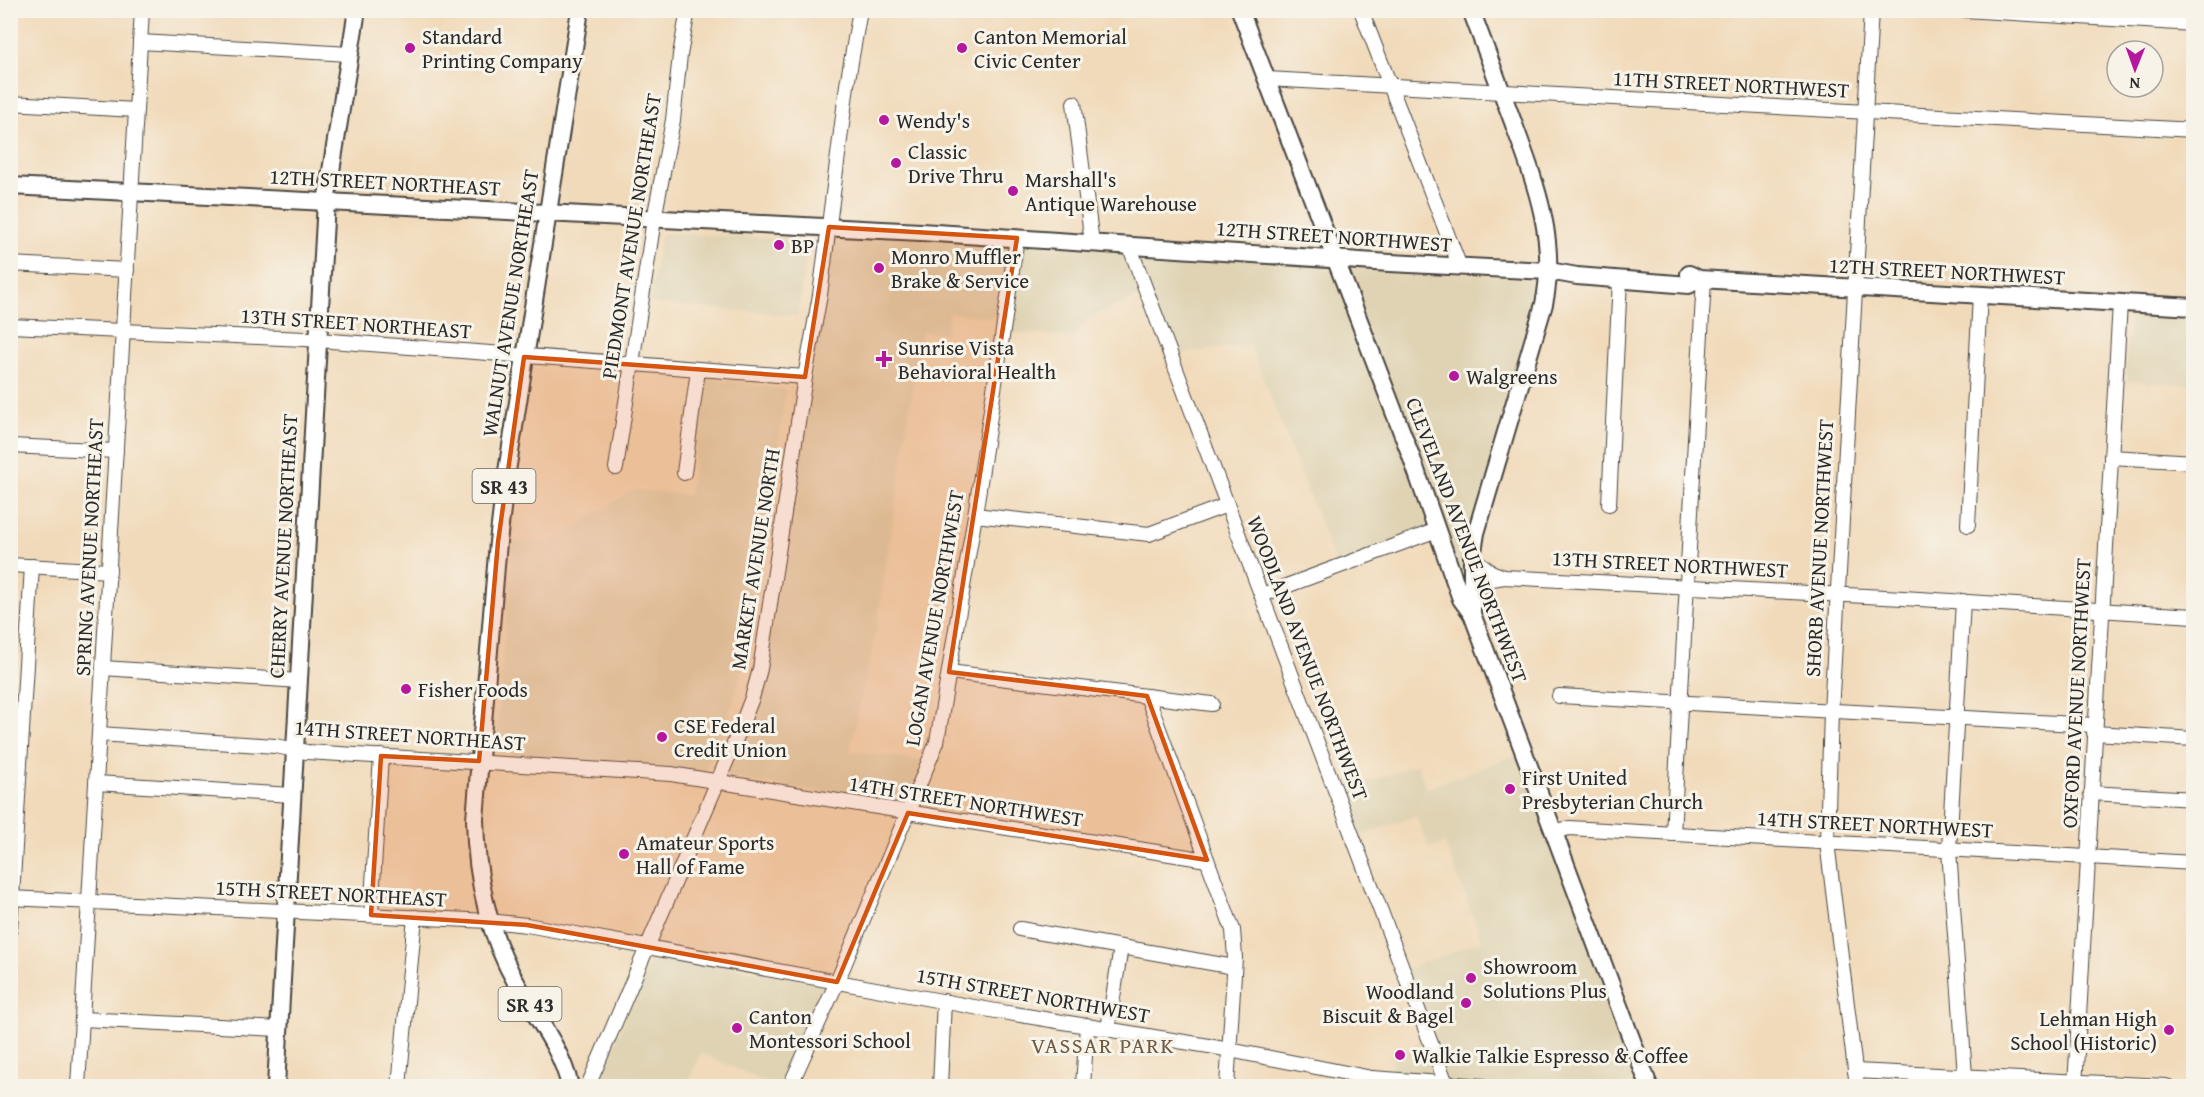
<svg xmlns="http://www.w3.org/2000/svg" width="2204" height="1097" viewBox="0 0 2204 1097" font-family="'Gentium Book Plus',serif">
<rect width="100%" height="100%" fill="#f7f3e8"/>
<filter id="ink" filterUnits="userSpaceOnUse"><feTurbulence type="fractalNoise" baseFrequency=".0167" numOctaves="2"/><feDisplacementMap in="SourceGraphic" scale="12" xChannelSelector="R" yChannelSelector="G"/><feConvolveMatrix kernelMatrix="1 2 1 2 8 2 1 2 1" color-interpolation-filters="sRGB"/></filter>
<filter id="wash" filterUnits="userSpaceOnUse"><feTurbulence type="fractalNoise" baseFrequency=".008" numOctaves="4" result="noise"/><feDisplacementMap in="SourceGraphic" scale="24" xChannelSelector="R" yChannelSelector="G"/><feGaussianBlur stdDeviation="1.35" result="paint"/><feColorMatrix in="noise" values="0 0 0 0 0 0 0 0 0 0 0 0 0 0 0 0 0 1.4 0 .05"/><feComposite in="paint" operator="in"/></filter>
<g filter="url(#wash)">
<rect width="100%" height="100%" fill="#f1daba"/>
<g fill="#dfd3b4">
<path d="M834 231 1543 278 1466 588 1441 526 1336 565 1250 344 1165 356 1143 295 1089 317 1074 337 1009 333V319L949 313 946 333 922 332 876 631 850 751 924 761 905 806 724 777 760 684Z"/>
<path d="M668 233 794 239 808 248 797 316 649 303 661 235Z"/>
<path d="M2134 315 2193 319V385L2128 381 2125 373 2130 319Z"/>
<path d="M704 377 786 390 754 630 728 718 706 769 703 771 502 754 495 748 513 541 549 544 634 489 689 495Z"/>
<path d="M1523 752 1649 1086H1376L1377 1079 1393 1080 1391 1050 1414 1048 1417 1043 1429 1039 1403 970 1482 941 1445 843 1429 848 1416 816 1354 838 1337 794 1417 764 1426 789Z"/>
<path d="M654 954 830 984 781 1086H774L701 1053 686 1086H594Z"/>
</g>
</g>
<g filter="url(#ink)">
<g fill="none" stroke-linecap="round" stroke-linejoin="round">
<defs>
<g id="minor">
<path d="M1361 10 1460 267"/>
<path d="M1965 10 2194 24"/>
<path d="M140 42 350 54"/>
<path d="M1267 79 2194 130"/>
<path d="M10 103 136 110"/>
<path d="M1074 103 1092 243"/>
<path d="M1129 245 1447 1086"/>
<path d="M10 264 127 270"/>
<path d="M10 326 305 339 805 377"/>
<path d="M10 446 116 451"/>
<path d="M2111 457 2194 462"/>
<path d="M616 468 654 219 673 120 680 55 688 10"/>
<path d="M684 473 698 370"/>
<path d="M1609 504 1620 279"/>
<path d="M975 515 1149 534 1227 505"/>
<path d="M1968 525 1980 295"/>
<path d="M1472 557 1491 572 1504 577"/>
<path d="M10 565 109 571"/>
<path d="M1473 592 1492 579 1504 577 1903 598 2194 616"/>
<path d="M1262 595 1437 530"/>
<path d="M1963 601 1949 850 1965 1076"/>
<path d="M103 668 299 681"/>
<path d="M949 672 1212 704"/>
<path d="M1147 696 1233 930 1235 958 1227 1086"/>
<path d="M1559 696 2094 725"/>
<path d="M2094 733 2194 739"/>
<path d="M99 734 275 746 307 752 671 774 1207 860"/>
<path d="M96 783 292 795"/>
<path d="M2091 793 2194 799"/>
<path d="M1554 832 1569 828 2194 863"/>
<path d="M1673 834 1704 279"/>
<path d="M10 898 489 921 527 925 996 1011 1209 1046 1372 1078 1483 1086"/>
<path d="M371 915 381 756"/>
<path d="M10 929 32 566"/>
<path d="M1020 929 1234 967"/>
<path d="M82 1019 279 1029"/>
<path d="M1108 1029 1121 947"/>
<path d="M1855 1071 2166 1086"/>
<path d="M78 1086 142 10"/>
<path d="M399 1086 415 917"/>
<path d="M588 1086 738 734 752 698 760 669 805 377 820 295 847 85 860 10"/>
<path d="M790 1086 837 982 937 742 975 515 1017 238"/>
<path d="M940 1086 944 1001"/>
<path d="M1083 1086 1087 1025"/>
<path d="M1857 1086 1827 842 1831 712 1871 10"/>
<path d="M2075 1086 2120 303"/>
</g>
<g id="major">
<path d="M1240 10 1411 456 1461 599 1472 614 1649 1086"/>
<path d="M1471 10C1485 48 1499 85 1513 122 1535 182 1558 240 1544 304L1476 533 1472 557V614"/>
<path d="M10 186 921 232 1390 263 1549 271 1577 276 1689 285 1699 279"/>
<path d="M1689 274 1699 279 2194 307"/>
<path d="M276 1086 326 202 357 10"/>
<path d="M570 1086C561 1048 537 1019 518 986 488 934 476 878 475 819L498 542 505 484 580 10"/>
</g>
</defs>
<use href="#minor" stroke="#494540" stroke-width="16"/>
<use href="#major" stroke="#494540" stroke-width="20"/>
<use href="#minor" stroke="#fff" stroke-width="14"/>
<use href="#major" stroke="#fff" stroke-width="16"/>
</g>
</g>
<path fill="#d5540f" fill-opacity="0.2" stroke="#d5540f" stroke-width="4.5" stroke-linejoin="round" d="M829 227 1017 238 949 672 1147 696 1207 860 908 813 837 982 527 925 371 915 381 756 479 761 498 542 524 357 805 377Z"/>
<g fill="#b5179e" stroke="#f7f3e8" stroke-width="2">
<circle cx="410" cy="48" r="6"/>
<circle cx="962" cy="48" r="6"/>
<circle cx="884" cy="120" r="6"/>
<circle cx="896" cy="163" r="6"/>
<circle cx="1013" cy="191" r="6"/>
<circle cx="779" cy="245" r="6"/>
<circle cx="879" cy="268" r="6"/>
<path d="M881 350h6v6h6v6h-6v6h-6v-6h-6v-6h6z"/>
<circle cx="1454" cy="376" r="6"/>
<circle cx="406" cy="689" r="6"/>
<circle cx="662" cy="737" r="6"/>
<circle cx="1510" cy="789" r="6"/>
<circle cx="624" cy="854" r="6"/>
<circle cx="1471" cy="978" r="6"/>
<circle cx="1466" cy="1003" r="6"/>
<circle cx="737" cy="1028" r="6"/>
<circle cx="2169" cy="1030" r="6"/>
<circle cx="1400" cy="1055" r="6"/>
</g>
<g text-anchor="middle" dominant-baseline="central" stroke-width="6" stroke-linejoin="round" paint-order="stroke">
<g fill="#f7f3e8" stroke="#686764" stroke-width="1.5">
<rect x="472.5" y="469" width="63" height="34" rx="4.5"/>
<rect x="498.5" y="987" width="63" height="34" rx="4.5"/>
</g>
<g font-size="20" font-weight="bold" fill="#2b2b2b">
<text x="504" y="486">SR 43</text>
<text x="530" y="1004">SR 43</text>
</g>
<g font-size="21" fill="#2b2b2b" stroke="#f7f3e8" text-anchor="start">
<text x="422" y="36">Standard<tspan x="422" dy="24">Printing Company</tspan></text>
<text x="974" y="36">Canton Memorial<tspan x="974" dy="24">Civic Center</tspan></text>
<text x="896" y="120">Wendy's</text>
<text x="908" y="151">Classic<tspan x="908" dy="24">Drive Thru</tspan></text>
<text x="1025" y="179">Marshall's<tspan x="1025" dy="24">Antique Warehouse</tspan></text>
<text x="791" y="245">BP</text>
<text x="891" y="256">Monro Muffler<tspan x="891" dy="24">Brake &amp; Service</tspan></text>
<text x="898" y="347">Sunrise Vista<tspan x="898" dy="24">Behavioral Health</tspan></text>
<text x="1466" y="376">Walgreens</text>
<text x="418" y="689">Fisher Foods</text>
<text x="674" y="725">CSE Federal<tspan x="674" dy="24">Credit Union</tspan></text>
<text x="1522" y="777">First United<tspan x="1522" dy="24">Presbyterian Church</tspan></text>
<text x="636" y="842">Amateur Sports<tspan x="636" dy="24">Hall of Fame</tspan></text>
<text x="1483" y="966">Showroom<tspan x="1483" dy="24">Solutions Plus</tspan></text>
<text x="1454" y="991" text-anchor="end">Woodland<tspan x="1454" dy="24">Biscuit &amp; Bagel</tspan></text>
<text x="749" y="1016">Canton<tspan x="749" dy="24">Montessori School</tspan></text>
<text x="2157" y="1018" text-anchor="end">Lehman High<tspan x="2157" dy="24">School (Historic)</tspan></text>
<text x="1412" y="1055">Walkie Talkie Espresso &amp; Coffee</text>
</g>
<g font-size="21" fill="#2b2b2b" stroke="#f7f3e8">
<text transform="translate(1731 84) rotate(3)">11TH STREET NORTHWEST</text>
<text transform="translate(385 182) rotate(3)">12TH STREET NORTHEAST</text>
<text transform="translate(631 236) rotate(-81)">PIEDMONT AVENUE NORTHEAST</text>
<text transform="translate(1334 236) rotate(4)">12TH STREET NORTHWEST</text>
<text transform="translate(1947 271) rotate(3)">12TH STREET NORTHWEST</text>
<text transform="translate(510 303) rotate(-81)">WALNUT AVENUE NORTHEAST</text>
<text transform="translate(356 323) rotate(4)">13TH STREET NORTHEAST</text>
<text transform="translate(1467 540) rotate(69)">CLEVELAND AVENUE NORTHWEST</text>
<text transform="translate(283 546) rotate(-87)">CHERRY AVENUE NORTHEAST</text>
<text transform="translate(89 547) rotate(-87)">SPRING AVENUE NORTHEAST</text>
<text transform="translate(1819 548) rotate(-87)">SHORB AVENUE NORTHWEST</text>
<text transform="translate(755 559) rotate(-81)">MARKET AVENUE NORTH</text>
<text transform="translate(1670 564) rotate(3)">13TH STREET NORTHWEST</text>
<text transform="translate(934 618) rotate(-80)">LOGAN AVENUE NORTHWEST</text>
<text transform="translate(1308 658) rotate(69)">WOODLAND AVENUE NORTHWEST</text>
<text transform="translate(2076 693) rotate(-87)">OXFORD AVENUE NORTHWEST</text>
<text transform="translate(410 735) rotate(4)">14TH STREET NORTHEAST</text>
<text transform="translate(966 801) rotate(9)">14TH STREET NORTHWEST</text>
<text transform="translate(1875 824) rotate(3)">14TH STREET NORTHWEST</text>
<text transform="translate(331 893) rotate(3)">15TH STREET NORTHEAST</text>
<text transform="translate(1033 995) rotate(10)">15TH STREET NORTHWEST</text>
</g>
<g font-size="22" letter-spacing="1.5" fill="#6e5942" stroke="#f7f3e8">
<text x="1103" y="1045">VASSAR PARK</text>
</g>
</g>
<rect width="2204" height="1097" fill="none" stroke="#f7f3e8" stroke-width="36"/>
<g transform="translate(2135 69) rotate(181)"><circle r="28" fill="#f7f3e8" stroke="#a5a39c" stroke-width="1.5"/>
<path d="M0-4.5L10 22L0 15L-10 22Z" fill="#b5179e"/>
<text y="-9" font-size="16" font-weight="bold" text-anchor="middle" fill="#2b2b2b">N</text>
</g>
</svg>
